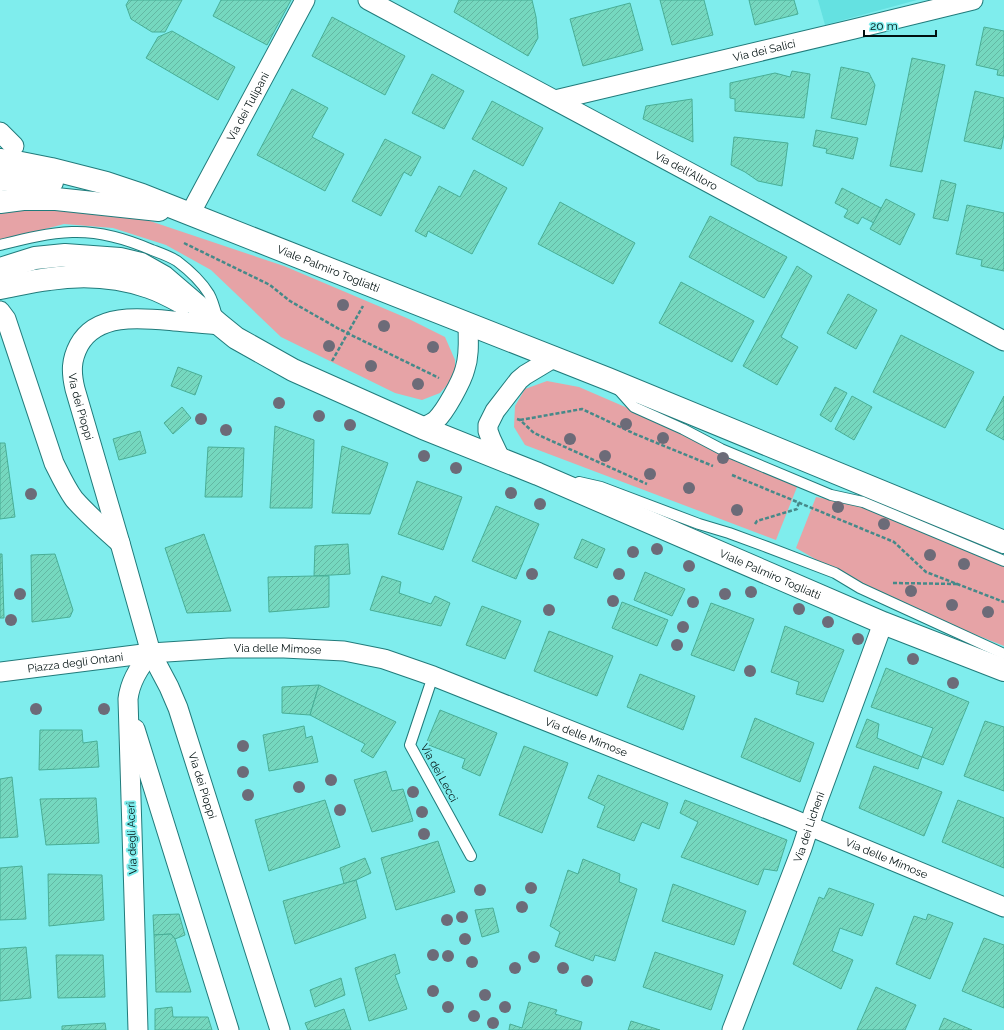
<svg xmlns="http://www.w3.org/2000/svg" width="1004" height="1030" viewBox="0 0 1004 1030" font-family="Raleway,sans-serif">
<defs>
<pattern id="building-hatch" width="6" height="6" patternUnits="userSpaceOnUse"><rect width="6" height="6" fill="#75d8bf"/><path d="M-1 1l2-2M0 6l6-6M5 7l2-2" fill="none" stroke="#63b8a3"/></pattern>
</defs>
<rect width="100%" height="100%" fill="#7feded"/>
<path fill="#64e1e1" d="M818 0H917L825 25Z"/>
<g fill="#e6a3a6">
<path d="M11 208 95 209 150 221 284 266 409 319 445 337 455 360V376L440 393 422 400 395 393 281 337 211 270 166 245 113 228 64 224 0 241V211Z"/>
<path d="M547 381 579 387 799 482 776 540 525 445 514 427 515 406 525 389Z"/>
<path d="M816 497 881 509 1004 564V646L881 597 796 548Z"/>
</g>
<g fill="url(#building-hatch)" stroke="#48ae96">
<path d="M129 0H182L165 32H152L131 19 126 5Z"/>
<path d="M221 0H291L267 45 213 16Z"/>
<path d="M459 0H532L536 17 538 38 528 56 454 12Z"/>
<path d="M660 0H704L713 35 672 45Z"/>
<path d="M749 0H794L798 14 755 25Z"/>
<path d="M630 3 643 50 583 66 570 19Z"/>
<path d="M332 17 405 56 385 95 312 56Z"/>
<path d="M984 27 1004 31V76L997 75 998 70 976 65Z"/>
<path d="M172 31 235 67 218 100 146 58 158 37Z"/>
<path d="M912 58 945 65 922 172 890 166Z"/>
<path d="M841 67 869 73 875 85 866 125 831 118Z"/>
<path d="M792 71 810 74 804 118 735 111V99L730 98V83L775 73 790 77Z"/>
<path d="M432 74 464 91 444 129 412 113Z"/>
<path d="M292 89 328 108 312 137 344 154 325 191 257 155Z"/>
<path d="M975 91 1004 98V134L1001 149 964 141Z"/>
<path d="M692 99 693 142 643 119 646 106Z"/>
<path d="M492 101 543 128 523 166 472 139Z"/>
<path d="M816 130 858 138 853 159 826 153 827 149 813 146Z"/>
<path d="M734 137 788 143 782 186 758 181 745 172 731 165Z"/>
<path d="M385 139 421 157 411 176 404 172 381 216 352 201Z"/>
<path d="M474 170 507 188 472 254 428 231 426 237 415 231 439 186 460 197Z"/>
<path d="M941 180 956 184 948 221 933 218Z"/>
<path d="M842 188 881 208 874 223 862 217 858 224 844 217 848 210 835 203Z"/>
<path d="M886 199 915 214 900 245 870 229Z"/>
<path d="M560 202 635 243 613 284 538 244Z"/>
<path d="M967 205 1004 213V271L981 266 982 260 956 254Z"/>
<path d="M710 216 787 257 764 298 689 257Z"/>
<path d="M797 266 812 276 781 337 798 347 777 385 743 366Z"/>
<path d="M681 282 754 321 732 362 659 323Z"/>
<path d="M848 294 877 310 856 349 827 333Z"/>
<path d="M901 335 974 372 945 428 873 392Z"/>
<path d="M178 367 202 376 195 395 171 386Z"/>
<path d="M835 387 847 393 831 422 820 415Z"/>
<path d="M852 396 872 407 854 440 835 429Z"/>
<path d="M1004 396V440L986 430Z"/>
<path d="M182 407 191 418 173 434 164 423Z"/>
<path d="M275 426 314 440 312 508H270Z"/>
<path d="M140 431 146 453 119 460 113 439Z"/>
<path d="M0 443H5L15 517 0 519Z"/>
<path d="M342 446 388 463 370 514 332 513Z"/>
<path d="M208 447 244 448 242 497H205Z"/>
<path d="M417 481 462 497 443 550 398 534Z"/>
<path d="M496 506 539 524 516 579 472 561Z"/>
<path d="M204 534 231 611 187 613 165 548Z"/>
<path d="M582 539 605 549 597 568 574 558Z"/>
<path d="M348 544 350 574 314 576 315 546Z"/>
<path d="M0 554H2L4 618H0Z"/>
<path d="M55 554 73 610 70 617 32 622 31 555Z"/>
<path d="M645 572 685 589 672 616 634 600Z"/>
<path d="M314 576H329V607L269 612 268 577Z"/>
<path d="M382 576 401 582 399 593 431 604 435 596 450 603 441 626 370 610Z"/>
<path d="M622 602 668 620 657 646 612 628Z"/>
<path d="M711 603 754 619 734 671 691 655Z"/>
<path d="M482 606 521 621 505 659 466 645Z"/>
<path d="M785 626 844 650 823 702 796 694 799 682 771 672Z"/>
<path d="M549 631 613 656 597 696 534 671Z"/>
<path d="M886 668 969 702 943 765 922 757 933 728 871 707Z"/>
<path d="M640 674 695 696 683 730 627 707Z"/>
<path d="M319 685 310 715 282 713V687Z"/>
<path d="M319 685 396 722 373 758 361 751 365 744 310 715Z"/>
<path d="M440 710 497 733 480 776 462 768 465 759 426 744Z"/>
<path d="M755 718 814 743 800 782 741 757Z"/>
<path d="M867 719 879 724 877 738 922 757 918 769 856 747Z"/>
<path d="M985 721 1004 727V791L964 776Z"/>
<path d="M304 726 306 738 312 736 318 762 269 771 263 735Z"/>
<path d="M40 730H82L83 743 97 741 99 767 39 770Z"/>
<path d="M524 746 568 763 542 833 499 815Z"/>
<path d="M874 766 942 792 924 836 859 808Z"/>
<path d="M386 771 392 791 403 789 413 821 372 832 354 780Z"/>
<path d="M598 775 668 803 659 829 642 822 634 841 597 827 605 806 588 798Z"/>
<path d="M12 777 18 837 0 838V779Z"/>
<path d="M96 798 99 843 46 845 40 799Z"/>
<path d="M325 800 340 847 269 871 255 820Z"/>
<path d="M685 800 787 840 777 871 764 869 758 885 681 857 698 822 680 813Z"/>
<path d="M958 800 1004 818V868L942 842Z"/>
<path d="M438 841 455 892 396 910 381 858Z"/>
<path d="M365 858 371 873 356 880 344 884 340 868Z"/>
<path d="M583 859 620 874 619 882 637 889 615 961 595 955 593 961 555 946 560 932 550 926 568 870 578 874Z"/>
<path d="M22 866 26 919 0 920V868Z"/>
<path d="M48 874 102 875 104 920 49 926Z"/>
<path d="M356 880 366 918 295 944 283 901Z"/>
<path d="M673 884 746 911 734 945 662 921Z"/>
<path d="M829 888 874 904 862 936 840 928 832 951 853 960 841 989 793 964 819 897 824 899Z"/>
<path d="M493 908 499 932 482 937 475 910Z"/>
<path d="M179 914 185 935 175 939 171 934 154 935 153 915Z"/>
<path d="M928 914 953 923 930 979 896 964 914 916 926 920Z"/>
<path d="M171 934 175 939 191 992H156L154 935Z"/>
<path d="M984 938 1004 945V1008L962 991Z"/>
<path d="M26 947 31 998 0 1001V949Z"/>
<path d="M655 952 723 975 711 1010 643 987Z"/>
<path d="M395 954 400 973 395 975 407 1009 369 1021 355 968Z"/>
<path d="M56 955H103L105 997 58 998Z"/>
<path d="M341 978 345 995 315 1007 310 990Z"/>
<path d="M876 987 916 1005 905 1030H857Z"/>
<path d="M529 1002 557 1010 555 1014 582 1022 580 1030H509L510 1024 522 1028Z"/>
<path d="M172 1007 173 1017H208L212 1030H155V1009Z"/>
<path d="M344 1009 351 1030H308L305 1023Z"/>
<path d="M944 1018 972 1030H939Z"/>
<path d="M631 1021 660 1030H628Z"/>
<path d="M105 1023 106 1030H62V1026Z"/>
</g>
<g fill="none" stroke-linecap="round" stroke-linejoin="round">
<defs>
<g id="service">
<path d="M0 245C24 239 47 233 72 232 100 231 127 239 152 250 160 253 169 256 177 261 189 270 201 281 209 294 213 301 215 309 217 317"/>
<path d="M618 389 634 407 683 429 721 449 831 495 863 502 1004 561"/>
<path d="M579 482 601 487 699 524 729 533 767 547 835 573 860 588 1004 654"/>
<path d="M433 676 410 745 471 856"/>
</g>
<g id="minor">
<path id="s1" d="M368 0 1004 341"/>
<path id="s2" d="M555 100 854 29 973 0"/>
<path d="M0 132 14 146"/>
<path id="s3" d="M190 214 305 0"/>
<path d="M0 311 6 319 54 463C60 475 66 488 74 499 88 515 104 529 120 543"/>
<path id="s4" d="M220 325C204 324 189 322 174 321 143 318 97 312 79 345 71 360 71 372 75 389L120 543 151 653 169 687 178 708 280 1030"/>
<path d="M423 428C427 425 433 423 436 420 445 412 462 381 465 369 470 354 468 338 468 323"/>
<path d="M500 458 491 439 488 431V425L495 411 519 380 525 375 555 357"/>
<path id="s5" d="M0 672 151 653 229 648H284L344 651 384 659 433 676 790 818 1004 907"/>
<path d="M135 729 229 1030"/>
<path d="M138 1030 128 699C130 681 139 667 151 653"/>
<path id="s6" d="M732 1030 802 848 814 811 883 623"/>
</g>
<g id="primary">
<path id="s7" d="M0 160 16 162 51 169 106 183 142 195 190 214 608 379 1004 542"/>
<path d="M0 180C18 178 34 180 52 182"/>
<path d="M0 202 23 199H56L159 210"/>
<path id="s8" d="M0 269 35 258 65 255 120 259 141 264 164 277 220 325 236 338 293 370 423 428 538 474 883 623 1004 670"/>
<path d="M0 288C16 285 32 281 49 279 82 274 117 276 149 287 161 291 172 297 183 303"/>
</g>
</defs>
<use href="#service" stroke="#217b7b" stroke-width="12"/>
<use href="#minor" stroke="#217b7b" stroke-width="21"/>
<use href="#primary" stroke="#217b7b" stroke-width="24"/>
<g stroke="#468989" stroke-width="2.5" stroke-dasharray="4 2" stroke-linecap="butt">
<path d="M184 243 270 285 290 301 339 329 439 378"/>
<path d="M332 361 363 306"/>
<path d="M517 419 520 420 534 433 647 484"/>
<path d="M520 420 582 409 635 434 713 466"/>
<path d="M732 475 894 542 926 572 1004 602"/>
<path d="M755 524 757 521 797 509 799 502"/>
<path d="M893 583 958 584"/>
</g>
<use href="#service" stroke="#fff" stroke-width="10"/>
<use href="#minor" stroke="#fff" stroke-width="19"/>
<use href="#primary" stroke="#fff" stroke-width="22"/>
</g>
<g fill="#6c6b78">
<circle cx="343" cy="305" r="6"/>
<circle cx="384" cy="326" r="6"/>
<circle cx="329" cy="346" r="6"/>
<circle cx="433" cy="347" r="6"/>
<circle cx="371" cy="366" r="6"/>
<circle cx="418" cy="384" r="6"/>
<circle cx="279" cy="403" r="6"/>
<circle cx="319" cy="416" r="6"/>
<circle cx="201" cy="419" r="6"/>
<circle cx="626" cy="424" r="6"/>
<circle cx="350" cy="425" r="6"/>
<circle cx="226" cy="430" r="6"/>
<circle cx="663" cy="438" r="6"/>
<circle cx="570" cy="439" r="6"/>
<circle cx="424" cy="456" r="6"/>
<circle cx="605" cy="456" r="6"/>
<circle cx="723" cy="458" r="6"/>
<circle cx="456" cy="468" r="6"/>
<circle cx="650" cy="474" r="6"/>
<circle cx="689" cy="488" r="6"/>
<circle cx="511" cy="493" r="6"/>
<circle cx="31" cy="494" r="6"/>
<circle cx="540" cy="504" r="6"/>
<circle cx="838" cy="507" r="6"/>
<circle cx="737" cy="510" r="6"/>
<circle cx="884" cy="524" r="6"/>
<circle cx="657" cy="549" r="6"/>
<circle cx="633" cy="552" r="6"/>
<circle cx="930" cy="555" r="6"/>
<circle cx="964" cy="564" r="6"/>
<circle cx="689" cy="566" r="6"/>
<circle cx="532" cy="574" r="6"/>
<circle cx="619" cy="574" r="6"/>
<circle cx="911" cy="591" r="6"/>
<circle cx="751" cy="592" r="6"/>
<circle cx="20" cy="594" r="6"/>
<circle cx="725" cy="594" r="6"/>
<circle cx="613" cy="601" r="6"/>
<circle cx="693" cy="602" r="6"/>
<circle cx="952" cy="605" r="6"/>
<circle cx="799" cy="609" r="6"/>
<circle cx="549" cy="610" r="6"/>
<circle cx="988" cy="612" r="6"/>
<circle cx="11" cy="620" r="6"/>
<circle cx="828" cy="622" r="6"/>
<circle cx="683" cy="627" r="6"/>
<circle cx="858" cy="639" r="6"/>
<circle cx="677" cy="645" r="6"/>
<circle cx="913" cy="659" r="6"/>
<circle cx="750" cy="671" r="6"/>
<circle cx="953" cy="683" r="6"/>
<circle cx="36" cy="709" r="6"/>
<circle cx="104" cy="709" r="6"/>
<circle cx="243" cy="746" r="6"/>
<circle cx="243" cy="772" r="6"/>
<circle cx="331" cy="780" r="6"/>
<circle cx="299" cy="787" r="6"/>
<circle cx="413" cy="792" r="6"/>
<circle cx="248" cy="795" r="6"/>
<circle cx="340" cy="810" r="6"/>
<circle cx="422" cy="812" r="6"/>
<circle cx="424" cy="834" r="6"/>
<circle cx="531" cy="888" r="6"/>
<circle cx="480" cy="890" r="6"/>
<circle cx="522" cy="907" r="6"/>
<circle cx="462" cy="917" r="6"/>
<circle cx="447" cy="920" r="6"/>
<circle cx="465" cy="939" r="6"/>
<circle cx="433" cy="955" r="6"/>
<circle cx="448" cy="956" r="6"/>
<circle cx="534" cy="957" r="6"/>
<circle cx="472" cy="962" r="6"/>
<circle cx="515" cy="968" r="6"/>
<circle cx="563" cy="968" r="6"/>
<circle cx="587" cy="981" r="6"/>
<circle cx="433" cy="991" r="6"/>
<circle cx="485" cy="995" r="6"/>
<circle cx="448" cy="1007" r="6"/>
<circle cx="505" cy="1007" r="6"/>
<circle cx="474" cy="1016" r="6"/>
<circle cx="493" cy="1023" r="6"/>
</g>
<g text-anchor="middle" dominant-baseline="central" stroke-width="4" stroke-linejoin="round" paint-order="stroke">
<g font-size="11" fill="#001010" stroke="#7feded">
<text stroke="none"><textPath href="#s2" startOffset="215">Via dei Salici</textPath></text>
<text stroke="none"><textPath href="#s3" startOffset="122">Via dei Tulipani</textPath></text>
<text stroke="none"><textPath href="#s1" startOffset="361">Via dell'Alloro</textPath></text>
<text stroke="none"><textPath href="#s7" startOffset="347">Viale Palmiro Togliatti</textPath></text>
<text stroke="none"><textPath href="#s4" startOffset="214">Via dei Pioppi</textPath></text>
<text stroke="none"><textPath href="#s8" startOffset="849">Viale Palmiro Togliatti</textPath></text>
<text stroke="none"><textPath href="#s5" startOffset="279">Via delle Mimose</textPath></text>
<text stroke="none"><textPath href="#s5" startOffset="76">Piazza degli Ontani</textPath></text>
<text stroke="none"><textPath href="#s5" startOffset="603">Via delle Mimose</textPath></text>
<text transform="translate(439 773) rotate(61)">Via dei Lecci</text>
<text stroke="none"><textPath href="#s4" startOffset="613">Via dei Pioppi</textPath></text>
<text stroke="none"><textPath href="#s6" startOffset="217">Via dei Licheni</textPath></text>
<text transform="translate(132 838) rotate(-92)">Via degli Aceri</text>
<text stroke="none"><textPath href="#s5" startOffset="927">Via delle Mimose</textPath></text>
</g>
</g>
<path d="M864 30v6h72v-6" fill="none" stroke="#001010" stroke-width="2"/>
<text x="870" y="30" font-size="12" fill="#001010" stroke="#7feded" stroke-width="3" paint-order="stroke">20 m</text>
</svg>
